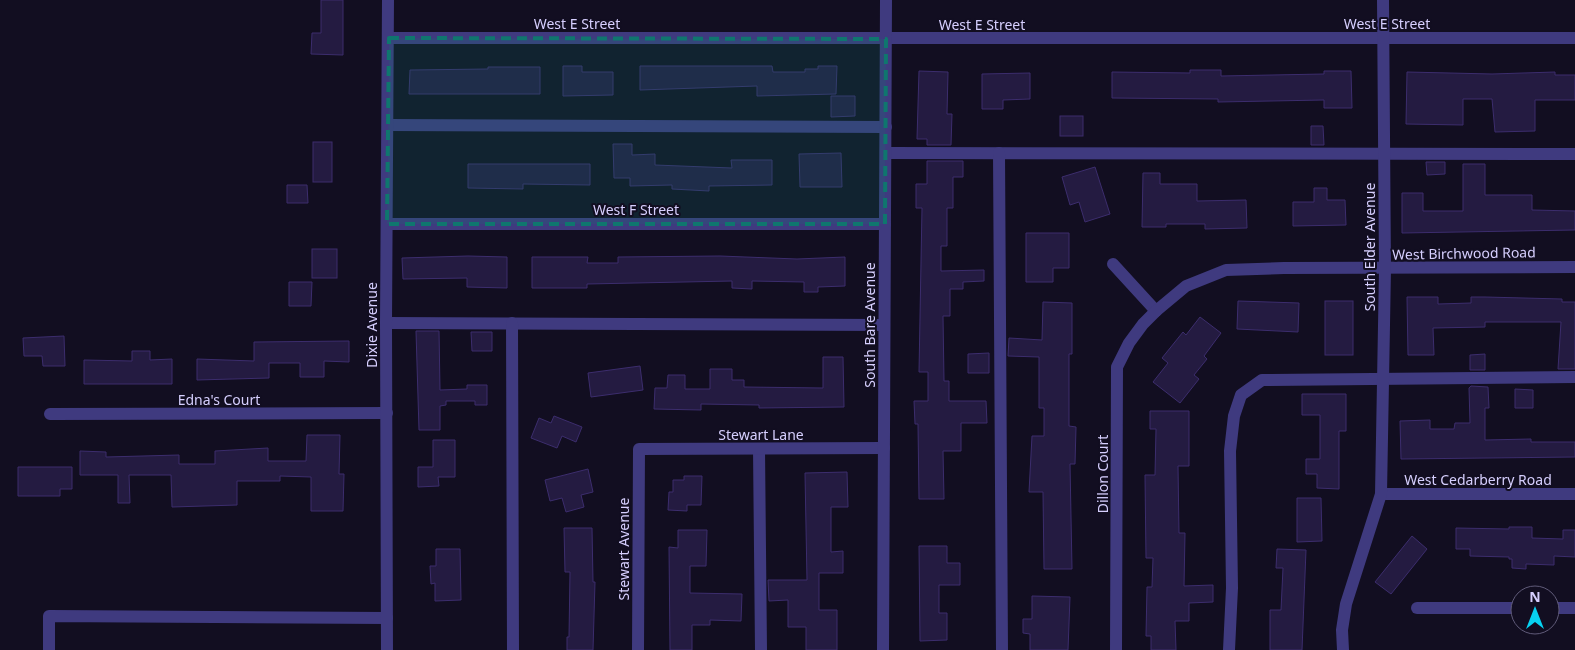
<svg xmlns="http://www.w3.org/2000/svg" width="1575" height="650" viewBox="0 0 1575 650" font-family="'Noto Sans',sans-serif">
<rect width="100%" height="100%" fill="#120e21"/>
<g fill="#241b41" stroke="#3c2d6d">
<path d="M321 0H343V55L311 54 312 33H321Z"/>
<path d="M563 66H582V72H613V95L563 96Z"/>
<path d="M640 66H772L773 72H805V69H818V66H837L836 94 757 96V86L640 90Z"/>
<path d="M488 67H540V94H409L410 70 488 69Z"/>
<path d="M1190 70H1221V76L1324 74V71H1351L1352 108H1324V100L1218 102V99L1112 98V72L1190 73Z"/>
<path d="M919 71 948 72 947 114H952L951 145H927V139H917Z"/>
<path d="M1407 72 1492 74 1555 72V75H1575V100H1535V131L1495 132 1492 99H1463V125L1406 124Z"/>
<path d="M1030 73V99L1003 100V109H982V74Z"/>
<path d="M831 96H855V116L831 117Z"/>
<rect x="1060" y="116" width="23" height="20"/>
<path d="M1311 126H1323L1324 145H1311Z"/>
<rect x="313" y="142" width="19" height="40"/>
<path d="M613 144H632V155L655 154V165L732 168 731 160H772V185L709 186V191L672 189V185L630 186V178H614Z"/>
<path d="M841 153 842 187H800L799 154Z"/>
<path d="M927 161H963V177H953V208H947V246H941V271L984 270V281L963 282V289H950V316H943L944 381H949V401H986L987 423H961V451H943L944 499H919L918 424H915L914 401H928V372H919L922 208H916V184H927Z"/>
<path d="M1426 162H1445V174L1427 175Z"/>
<path d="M468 164H590V185L523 184V189L468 188Z"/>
<path d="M1463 164H1485V195H1532V210L1575 211V230L1402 233V193H1423V211H1463Z"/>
<path d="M1095 167 1110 214 1085 222 1079 202 1070 205 1062 177Z"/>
<path d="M1143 173H1160V184H1197V201L1246 200 1247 228 1205 229V224H1166V227H1142Z"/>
<path d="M287 185H307L308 203H287Z"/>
<path d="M1314 188H1327V200H1345L1346 225 1293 226V202H1314Z"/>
<path d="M1026 233H1069V268H1053V282H1026Z"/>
<rect x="312" y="249" width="25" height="29"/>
<path d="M468 256 507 257V288L467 287V278L403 279 402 258Z"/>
<path d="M720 256 797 259 845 257V286L818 287V292H804V282L752 281V289L732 288V281L587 284V288H532V257H588L587 263H618V257Z"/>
<path d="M289 282H312L311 306H289Z"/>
<path d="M1407 297H1438V304L1471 303V297H1485L1562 299V302H1575V369H1558L1561 322H1485V327L1433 328 1434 355H1408Z"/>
<path d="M1238 301 1299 303 1298 332 1237 329Z"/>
<rect x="1325" y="301" width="28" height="54"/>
<path d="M1043 302 1072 303V354H1069V426L1076 427 1075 464H1070L1072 569H1044L1043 492H1029L1032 436H1044V408H1039V357L1008 356 1009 338 1042 340Z"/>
<path d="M1200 317 1221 333 1204 356 1207 359 1194 375 1199 379 1180 403 1153 382 1168 363 1162 358 1183 332 1186 335Z"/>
<path d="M416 331H439L440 390 467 389V385H487V405H475V401H446V405L440 406V430H419Z"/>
<path d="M471 332H492V351H472Z"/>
<path d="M64 336 65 366H43L42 356H24L23 338Z"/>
<path d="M349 341V362L324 361V377H300V363H269V378L197 380V359L254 361V342Z"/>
<path d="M132 351H150V360L172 359V384H84V360L132 361Z"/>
<path d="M989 353V373H968V354Z"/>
<path d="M1485 354V370H1470V355Z"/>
<path d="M823 357H843L844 407 759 408V405L701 404V410L654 409 655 388H667L668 375H685V389H710V369H732V380H744V387L823 388Z"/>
<path d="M640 366 643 390 591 397 588 373Z"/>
<path d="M1471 386 1488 387 1489 408H1485V440L1531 439V442H1575V457L1401 459 1400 421 1430 420V429H1454L1455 423H1470L1469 388Z"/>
<path d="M1515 389 1533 390V408H1515Z"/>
<path d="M1302 394H1346V431H1339V489L1317 488V474H1306V459H1320V415H1302Z"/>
<path d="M1150 411H1189V466H1178L1179 533H1185L1184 586 1213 585V602L1189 603V621H1175L1176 650H1151V636H1146L1147 587H1152L1153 558H1146L1145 475H1155L1156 429H1150Z"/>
<path d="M554 416 582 427 576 442 562 436 557 448 531 438 539 418 551 423Z"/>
<path d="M307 435H340L339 474H344L343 511H311V477L280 476V481H237V505L172 507 171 475H129L130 503H118V475H80V451L106 452V457L179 455V464H215V451L268 448V461H306Z"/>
<path d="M433 440H455V477H438L439 486 418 487V467H433Z"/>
<path d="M18 467H72V489H60V496H18Z"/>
<path d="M588 469 593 492 581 495 584 507 566 512 562 498 550 501 545 480Z"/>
<path d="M847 472 848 507H831V552L843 551V573H819V610H837V650H806V627H788V600L769 601 768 580H807L805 473Z"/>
<path d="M684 476H702L701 505H687V511L668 510 669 492H673V480H684Z"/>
<path d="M1297 498H1321L1322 541 1297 542Z"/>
<path d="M1509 527H1532V538L1563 539V530H1575V557L1554 556V565L1526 564V569L1512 568V559H1509V557L1470 556V549H1456V528L1509 529Z"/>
<path d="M564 528H592L593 582H595L593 650H567V637H569L570 572H565Z"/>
<path d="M678 530H707L706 566H690V593L742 594 741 621 710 620V625H692V650H670L669 547 678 548Z"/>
<path d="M1412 536 1427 549 1391 594 1375 582Z"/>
<path d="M919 546H947V563H960V585H939V613H947V640L920 641Z"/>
<path d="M436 549H460L461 600 435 601V583L431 584 430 566H436Z"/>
<path d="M1277 549 1306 550 1302 650H1270V610H1281L1283 568H1276Z"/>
<path d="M1032 596 1070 597 1068 650H1030V634L1023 633V619H1032Z"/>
</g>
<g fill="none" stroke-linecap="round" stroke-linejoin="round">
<g stroke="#3f3a7f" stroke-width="12">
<path d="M389 38H1575"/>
<path d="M388 125 886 127"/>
<path d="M886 153 1575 154"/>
<path d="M999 153 1002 650"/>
<path d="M387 224H885"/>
<path d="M1113 264 1156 311"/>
<path d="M386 323 884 325"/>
<path d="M512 323 513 650"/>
<path d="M50 414 387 413"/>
<path d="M759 449 761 650"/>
<path d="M1381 494H1575"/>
<path d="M1417 608H1520"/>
<path d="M1550 608H1575"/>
<path d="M49 650V616L387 618"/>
<path d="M387 650 386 323 388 0"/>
<path d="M638 650 639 449 884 448"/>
<path d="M883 650 886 0"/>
<path d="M1116 650 1117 367 1129 343 1143 324 1156 311 1186 286 1226 270 1284 268 1575 267"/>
<path d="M1229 650 1232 588 1230 451 1234 416 1241 395 1262 380 1575 377"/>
<path d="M1343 650 1342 630 1346 604 1381 494 1385 269 1383 0"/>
</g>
</g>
<path fill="#0f766e" fill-opacity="0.2" stroke="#0f766e" stroke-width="4" stroke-dasharray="10 6" stroke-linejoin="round" d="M389 38 886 39 885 224H387Z"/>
<g text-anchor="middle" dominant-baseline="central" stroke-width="4" stroke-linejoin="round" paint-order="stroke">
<g font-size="14" fill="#d6cffe" stroke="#120e21">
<text x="577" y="23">West E Street</text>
<text x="1387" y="23">West E Street</text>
<text x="982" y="24">West E Street</text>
<text x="636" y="209">West F Street</text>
<text transform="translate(1369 247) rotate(-90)">South Elder Avenue</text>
<text transform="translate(1464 253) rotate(-1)">West Birchwood Road</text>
<text transform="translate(371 325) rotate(-90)">Dixie Avenue</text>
<text transform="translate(869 325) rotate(-90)">South Bare Avenue</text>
<text x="219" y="399">Edna's Court</text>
<text x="761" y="434">Stewart Lane</text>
<text transform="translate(1102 474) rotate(-90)">Dillon Court</text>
<text x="1478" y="479">West Cedarberry Road</text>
<text transform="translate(623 549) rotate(-90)">Stewart Avenue</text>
</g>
</g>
<g transform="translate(1535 610)"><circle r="24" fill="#120e21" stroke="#605b79"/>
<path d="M0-4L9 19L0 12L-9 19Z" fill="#07d2f1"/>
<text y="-8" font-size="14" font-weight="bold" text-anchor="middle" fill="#d6cffe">N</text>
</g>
</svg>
